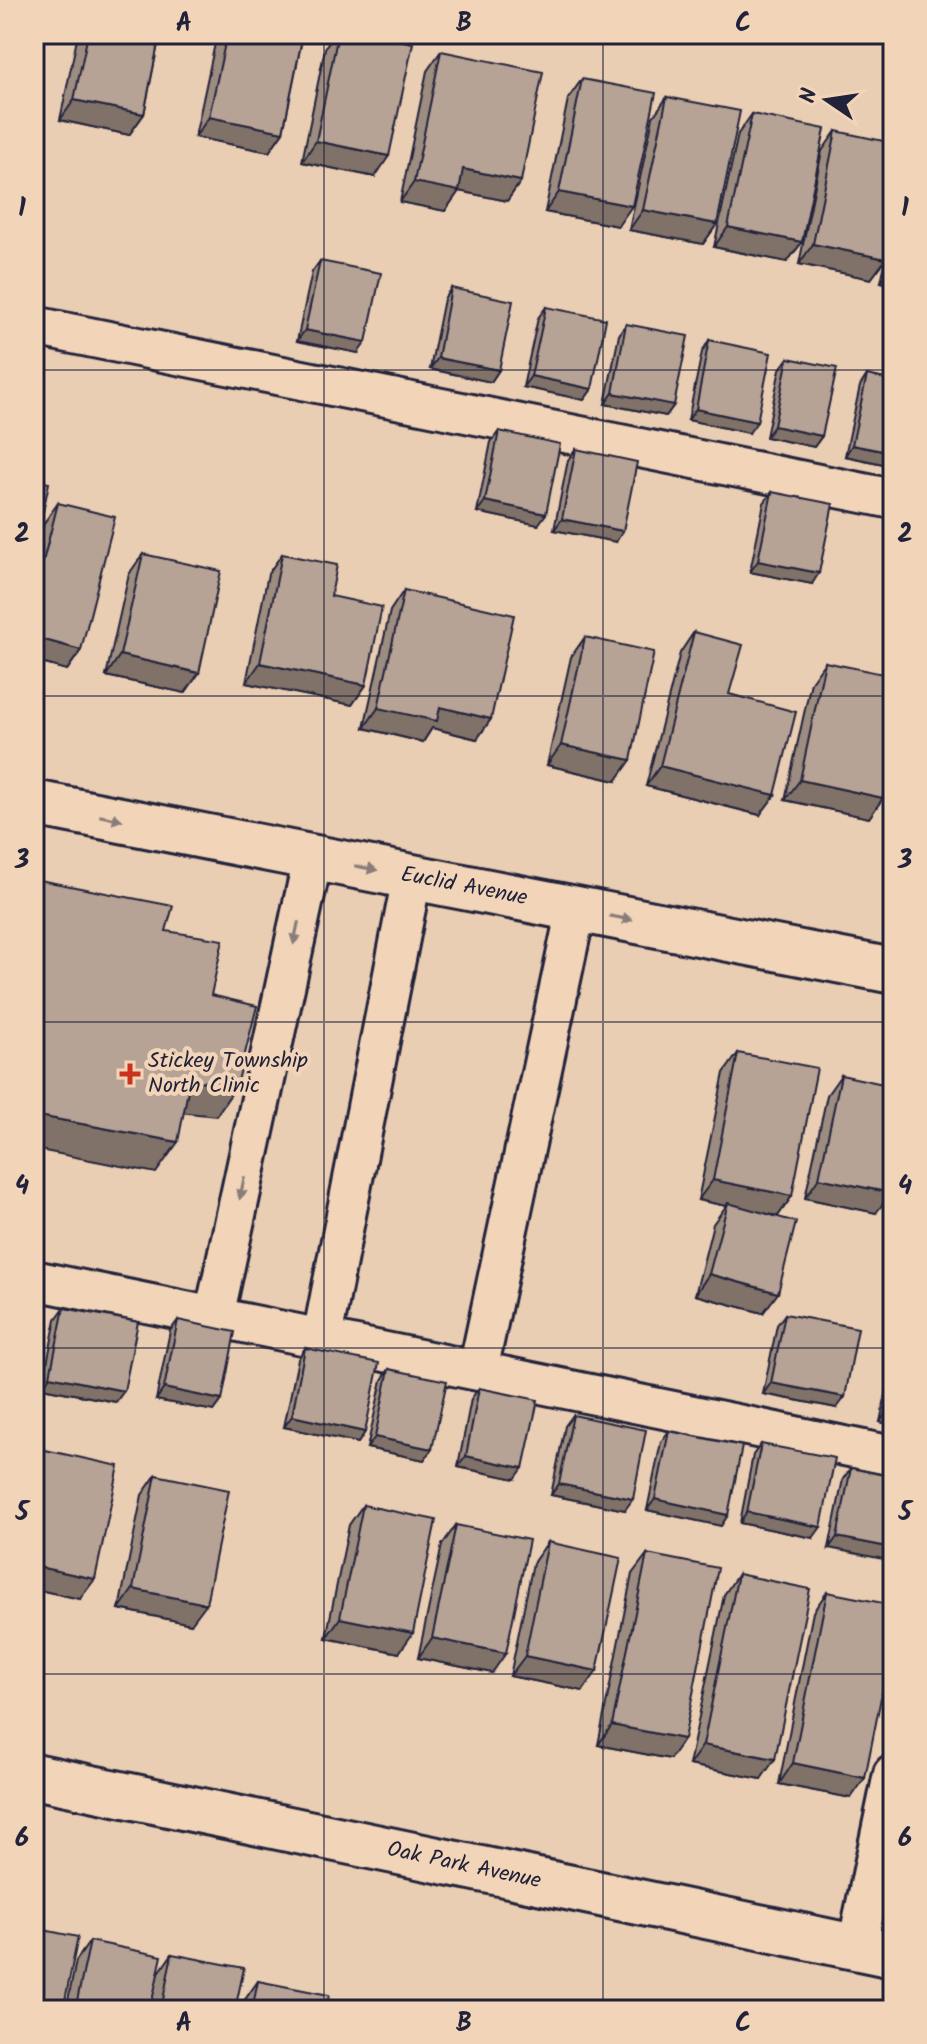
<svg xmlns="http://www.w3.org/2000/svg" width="927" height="2044" viewBox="0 0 927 2044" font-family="Kalam,sans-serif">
<rect width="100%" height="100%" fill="#eaceb3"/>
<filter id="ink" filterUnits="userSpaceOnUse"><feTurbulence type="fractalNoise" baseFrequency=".0125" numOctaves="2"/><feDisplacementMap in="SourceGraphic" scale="16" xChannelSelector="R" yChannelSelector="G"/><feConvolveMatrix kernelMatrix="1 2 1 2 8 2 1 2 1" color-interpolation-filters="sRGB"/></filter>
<g filter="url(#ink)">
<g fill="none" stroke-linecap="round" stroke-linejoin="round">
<defs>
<g id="lane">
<path d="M34 326 893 499"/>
<path d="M34 1280 893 1456"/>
<path d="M214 1317 313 857"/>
<path d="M322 1338 412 877"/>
<path d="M478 1370 576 909"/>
<path d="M857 1947 893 1774"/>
</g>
<g id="street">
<path d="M34 803 893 971"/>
<path d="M34 1776 893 1955"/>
</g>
</defs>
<use href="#lane" stroke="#22223b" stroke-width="44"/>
<use href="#street" stroke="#22223b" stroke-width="50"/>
<use href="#lane" stroke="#f2d5b8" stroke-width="38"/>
<use href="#street" stroke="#f2d5b8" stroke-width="44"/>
</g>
<g fill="#9d8c80" stroke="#22223b" stroke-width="2">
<path d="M78 34H160L144 114 129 135 60 120Z"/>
<path d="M217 34H303L283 132 269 152 195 137Z"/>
<path d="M335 34H368L375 177 302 162 325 48Z"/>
<path d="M441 51 521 181 507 201 459 191 445 211 400 202 427 71Z"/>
<path d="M582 79 618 226 545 212 568 99Z"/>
<path d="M667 97 717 224 703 244 629 230 653 117Z"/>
<path d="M752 114 802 242 787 262 714 247 738 134Z"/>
<path d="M836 131 886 259 871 279 799 264 822 151Z"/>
<path d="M893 225V285L881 282Z"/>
<path d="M320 261 358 353 297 341 312 272Z"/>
<path d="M451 288 499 370 491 382 430 369 444 299Z"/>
<path d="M546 307 592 389 584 400 523 387 538 318Z"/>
<path d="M626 324 674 405 666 416 605 404 619 335Z"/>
<path d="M709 340 749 433 688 420 702 352Z"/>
<path d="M788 358 822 436 814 447 766 437 780 369Z"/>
<path d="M867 375 893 381V466L845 456 860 386Z"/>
<path d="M499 431 538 525 477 512 491 442Z"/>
<path d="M576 449 616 542 554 530 568 460Z"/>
<path d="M772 492 812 584 750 572 764 503Z"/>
<path d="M58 503 81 650 67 670 34 661V562L44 523Z"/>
<path d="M143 554 199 673 185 693 106 676 129 574Z"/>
<path d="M282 554 331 596 366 685 352 705 246 683 268 574Z"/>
<path d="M893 582V601L889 600Z"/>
<path d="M404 590 491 719 477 739 432 728 423 742 364 728 390 611Z"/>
<path d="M694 632 729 694 760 815 646 786 680 653Z"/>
<path d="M585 637 616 781 547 765 571 657Z"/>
<path d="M825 662 883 798 869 818 785 800 811 682Z"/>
<path d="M738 1053 792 1196 778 1216 767 1214 763 1313 695 1295 713 1224 726 1206 698 1200 724 1073Z"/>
<path d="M841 1075 876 1213 805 1198 827 1095Z"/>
<path d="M64 1308 116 1402 42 1388 56 1319Z"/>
<path d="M785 1314 837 1408 763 1394 777 1325Z"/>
<path d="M178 1320 222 1400 214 1411 156 1400 170 1331Z"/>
<path d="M305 1348 365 1432 358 1443 284 1427 298 1359Z"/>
<path d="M893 1360V1425L880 1422Z"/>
<path d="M389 1369 432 1449 424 1460 367 1448 382 1380Z"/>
<path d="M479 1388 515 1479 458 1467 471 1399Z"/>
<path d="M573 1415 625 1510 551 1495 565 1426Z"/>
<path d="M669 1431 728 1515 721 1526 647 1510 661 1442Z"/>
<path d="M761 1444 813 1538 740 1523 753 1455Z"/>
<path d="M45 1450 80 1599 34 1589V1466Z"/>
<path d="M851 1468 893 1477 829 1548 843 1479Z"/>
<path d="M156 1475 191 1624 119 1609 142 1495Z"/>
<path d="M363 1505 399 1653 326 1638 349 1525Z"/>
<path d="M456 1525 492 1673 418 1658 442 1545Z"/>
<path d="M548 1542 583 1691 510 1676 533 1563Z"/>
<path d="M647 1554 670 1759 598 1745 632 1574Z"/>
<path d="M738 1574 761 1779 689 1765 724 1595Z"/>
<path d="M827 1592 851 1798 779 1784 813 1612Z"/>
<path d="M90 1941 158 1974 172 1954 235 2010H66L76 1961Z"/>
<path d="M258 1981 326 2010H242L244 2001Z"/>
<path d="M341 2000 394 2010H334Z"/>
</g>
<g fill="#807268" stroke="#22223b" stroke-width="2">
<path d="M74 100 144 114 129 135 60 120Z"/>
<path d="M209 117 283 132 269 152 195 137Z"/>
<path d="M316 141 389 156 375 177 302 162Z"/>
<path d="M463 169 521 181 507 201 459 191 445 211 400 202 414 182Z"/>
<path d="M559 192 632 206 618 226 545 212Z"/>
<path d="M643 210 717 224 703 244 629 230Z"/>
<path d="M728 227 802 242 787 262 714 247Z"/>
<path d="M813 244 886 259 871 279 799 264Z"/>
<path d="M893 266V285L881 282Z"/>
<path d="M305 330 366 342 358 353 297 341Z"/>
<path d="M438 358 499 370 491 382 430 369Z"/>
<path d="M531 376 592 389 584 400 523 387Z"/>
<path d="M613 393 674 405 666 416 605 404Z"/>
<path d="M696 409 757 422 749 433 688 420Z"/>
<path d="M774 426 822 436 814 447 766 437Z"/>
<path d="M852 445 893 453V466L845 456Z"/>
<path d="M485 501 546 514 538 525 477 512Z"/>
<path d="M562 519 623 531 616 542 554 530Z"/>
<path d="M758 561 819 573 812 584 750 572Z"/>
<path d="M34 637 81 650 67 670 34 661Z"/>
<path d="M120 655 199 673 185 693 106 676Z"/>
<path d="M260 663 366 685 352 705 246 683Z"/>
<path d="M440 707 491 719 477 739 432 728 423 742 364 728 378 708Z"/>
<path d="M561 745 631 760 616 781 547 765Z"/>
<path d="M660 766 775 795 760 815 646 786Z"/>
<path d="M800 780 883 798 869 818 785 800Z"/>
<path d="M190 1080 237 1085 216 1116 169 1111Z"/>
<path d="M34 1115 178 1142 156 1173 34 1149Z"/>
<path d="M819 1178 891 1193 876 1213 805 1198Z"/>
<path d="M713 1180 792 1196 778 1216 727 1206 728 1203 726 1206 698 1200Z"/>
<path d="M709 1274 778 1293 763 1313 695 1295Z"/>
<path d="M50 1376 124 1391 116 1402 42 1388Z"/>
<path d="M771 1383 845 1397 837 1408 763 1394Z"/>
<path d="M164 1388 222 1400 214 1411 156 1400Z"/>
<path d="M887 1411 893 1412V1425L880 1422Z"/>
<path d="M292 1416 365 1432 358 1443 284 1427Z"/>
<path d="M375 1437 432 1449 424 1460 367 1448Z"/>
<path d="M466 1456 523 1468 515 1479 458 1467Z"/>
<path d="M559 1484 633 1499 625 1510 551 1495Z"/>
<path d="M655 1499 728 1515 721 1526 647 1510Z"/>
<path d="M747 1512 821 1527 813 1538 740 1523Z"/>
<path d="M837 1537 893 1548V1561L829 1548Z"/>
<path d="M34 1566 95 1579 80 1599 34 1589Z"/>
<path d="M133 1589 206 1604 191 1624 119 1609Z"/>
<path d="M340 1618 413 1633 399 1653 326 1638Z"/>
<path d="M432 1638 506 1653 492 1673 418 1658Z"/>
<path d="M525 1656 597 1671 583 1691 510 1676Z"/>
<path d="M612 1725 684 1739 670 1759 598 1745Z"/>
<path d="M703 1745 775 1759 761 1779 689 1765Z"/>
<path d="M793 1763 865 1778 851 1798 779 1784Z"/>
</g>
<g fill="#b7a395" stroke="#22223b" stroke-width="2">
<path d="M88 34H160L144 114 74 100Z"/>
<path d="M227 34H303L283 132 209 117Z"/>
<path d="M338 34H368L413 43 389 156 316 141Z"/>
<path d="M441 51 543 72 521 181 463 169 459 191 414 182Z"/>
<path d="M582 79 656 93 632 206 559 192Z"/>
<path d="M667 97 740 111 717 224 643 210Z"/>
<path d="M752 114 825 129 802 242 728 227Z"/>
<path d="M836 131 893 143V222L886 259 813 244Z"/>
<path d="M320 261 381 273 366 342 305 330Z"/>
<path d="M451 288 513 301 499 370 438 358Z"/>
<path d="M546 307 606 319 592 389 531 376Z"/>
<path d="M626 324 688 336 674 405 613 393Z"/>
<path d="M709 340 771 353 757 422 696 409Z"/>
<path d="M788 358 837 368 822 436 774 426Z"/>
<path d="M867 375 893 381V453L852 445Z"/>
<path d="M499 431 560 444 546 514 485 501Z"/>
<path d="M576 449 637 462 623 531 562 519Z"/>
<path d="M34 480 49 483 34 556Z"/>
<path d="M772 492 833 504 819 573 758 561Z"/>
<path d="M58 503 115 517 81 650 34 637V597Z"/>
<path d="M143 554 221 571 199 673 120 655Z"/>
<path d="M282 554 337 565 331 596 382 607 366 685 260 663Z"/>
<path d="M404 590 514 615 491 719 440 707 437 721 378 708Z"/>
<path d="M694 632 743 645 729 694 796 712 775 795 660 766Z"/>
<path d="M585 637 654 652 631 760 561 745Z"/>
<path d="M825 662 893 676V752L883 798 800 780Z"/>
<path d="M34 879 173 906 166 931 223 940 211 995 257 1006 237 1085 190 1080 178 1142 34 1115Z"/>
<path d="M738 1053 817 1068 792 1196 713 1180Z"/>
<path d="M841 1075 893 1086V1181L891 1193 819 1178Z"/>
<path d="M728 1203 796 1222 778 1293 709 1274Z"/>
<path d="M64 1308 138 1322 124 1391 50 1376Z"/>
<path d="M785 1314 858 1328 845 1397 771 1383Z"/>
<path d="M178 1320 235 1332 222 1400 164 1388Z"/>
<path d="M305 1348 379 1363 365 1432 292 1416Z"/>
<path d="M389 1369 447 1381 432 1449 375 1437Z"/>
<path d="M893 1385V1412L887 1411Z"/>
<path d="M479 1388 538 1400 523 1468 466 1456Z"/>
<path d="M573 1415 646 1430 633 1499 559 1484Z"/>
<path d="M669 1431 742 1446 728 1515 655 1499Z"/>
<path d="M761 1444 835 1458 821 1527 747 1512Z"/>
<path d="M45 1450 119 1466 95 1579 34 1566V1505Z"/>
<path d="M851 1468 893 1477V1548L837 1537Z"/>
<path d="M156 1475 229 1490 206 1604 133 1589Z"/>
<path d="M363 1505 436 1520 413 1633 340 1618Z"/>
<path d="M456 1525 529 1540 506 1653 432 1638Z"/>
<path d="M548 1542 621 1558 597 1671 525 1656Z"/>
<path d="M647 1554 718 1568 684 1739 612 1725Z"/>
<path d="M738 1574 810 1589 775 1759 703 1745Z"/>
<path d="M827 1592 893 1605V1637L865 1778 793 1763Z"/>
<path d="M34 1928 78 1937 63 2010H34Z"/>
<path d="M90 1941 162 1956 150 2010H75Z"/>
<path d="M172 1954 244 1968 235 2010H161Z"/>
<path d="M258 1981 329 1995 326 2010H252Z"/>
<path d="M341 2000 394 2010H339Z"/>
</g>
<defs><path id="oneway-solid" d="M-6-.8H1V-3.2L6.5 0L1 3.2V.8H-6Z" transform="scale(2)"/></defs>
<g fill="#8a7c7a">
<use href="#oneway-solid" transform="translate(111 818) rotate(11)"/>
<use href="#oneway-solid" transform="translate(366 868) rotate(11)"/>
<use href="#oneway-solid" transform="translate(621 918) rotate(11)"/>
<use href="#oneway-solid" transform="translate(296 933) rotate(102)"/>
<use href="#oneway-solid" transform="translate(242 1188) rotate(102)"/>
</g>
</g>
<path fill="none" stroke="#22223b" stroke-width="2" stroke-opacity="0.55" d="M324 34V2010M603 34V2010M34 370H893M34 696H893M34 1022H893M34 1348H893M34 1674H893"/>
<path fill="#c8321e" stroke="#f2d5b8" stroke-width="3" d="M126 1062h8v8h8v8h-8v8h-8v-8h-8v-8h8z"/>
<g text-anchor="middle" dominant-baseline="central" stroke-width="8" stroke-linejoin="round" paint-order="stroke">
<g font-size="22" fill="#22223b" stroke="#f2d5b8">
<text transform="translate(464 887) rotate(11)">Euclid Avenue</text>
<text transform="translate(464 1866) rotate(12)">Oak Park Avenue</text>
</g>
<g font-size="22" fill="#22223b" stroke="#f2d5b8" text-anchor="start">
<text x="148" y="1061">Stickey Township<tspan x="148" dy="25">North Clinic</tspan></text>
</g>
</g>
<rect width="927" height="2044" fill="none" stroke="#f2d5b8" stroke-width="88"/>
<g transform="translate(827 100) rotate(283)" stroke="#f2d5b8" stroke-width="6" paint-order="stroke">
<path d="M0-6L14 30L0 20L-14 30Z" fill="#22223b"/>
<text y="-12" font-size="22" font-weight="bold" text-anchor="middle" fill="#22223b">N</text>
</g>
<rect x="44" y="44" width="839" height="1956" fill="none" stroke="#22223b" stroke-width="3"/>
<g font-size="26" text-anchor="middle" font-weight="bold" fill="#22223b">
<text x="184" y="31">A</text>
<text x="464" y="31">B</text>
<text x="743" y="31">C</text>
<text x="22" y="216">1</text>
<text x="905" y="216">1</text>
<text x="22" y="542">2</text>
<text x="905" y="542">2</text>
<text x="22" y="868">3</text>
<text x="905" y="868">3</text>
<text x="22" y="1194">4</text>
<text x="905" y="1194">4</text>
<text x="22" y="1520">5</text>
<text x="905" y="1520">5</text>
<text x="22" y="1846">6</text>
<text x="905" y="1846">6</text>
<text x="184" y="2031">A</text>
<text x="464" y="2031">B</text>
<text x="743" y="2031">C</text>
</g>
</svg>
